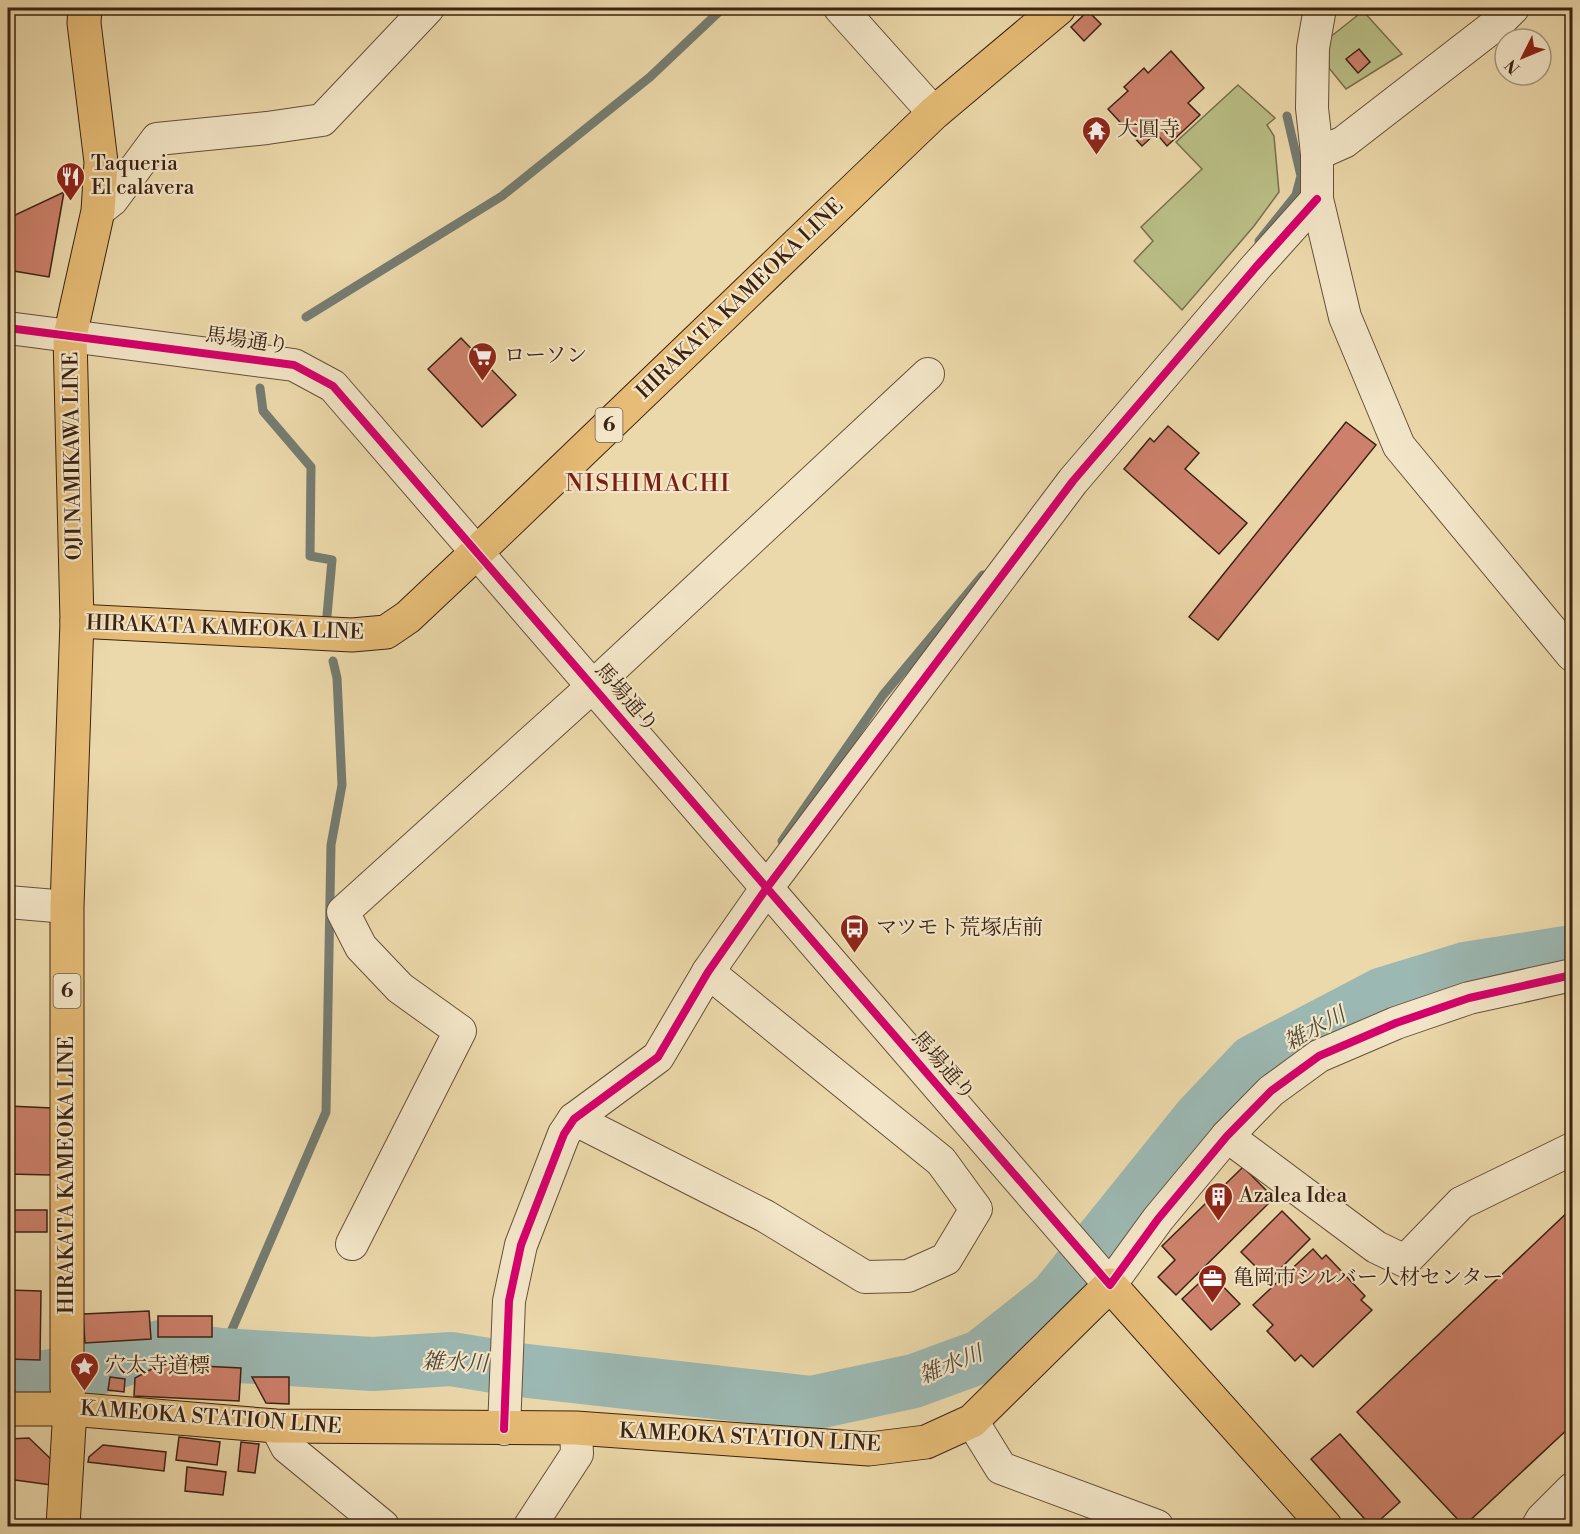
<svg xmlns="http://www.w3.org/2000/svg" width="1580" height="1534" viewBox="0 0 1580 1534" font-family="'Libre Bodoni','Noto Serif JP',serif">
<rect width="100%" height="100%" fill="#ecd9ab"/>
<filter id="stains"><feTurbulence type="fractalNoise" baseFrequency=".00333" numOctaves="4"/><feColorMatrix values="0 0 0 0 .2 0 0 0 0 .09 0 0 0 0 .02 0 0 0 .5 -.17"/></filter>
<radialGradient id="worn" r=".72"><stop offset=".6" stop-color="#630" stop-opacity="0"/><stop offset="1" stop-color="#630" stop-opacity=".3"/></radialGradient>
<g fill="#babf87" stroke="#7a704d" stroke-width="1.5">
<path d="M1363 11 1402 54 1346 89 1329 68V38Z"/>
<path d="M1238 85 1275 118 1267 125 1274 136 1279 192 1254 226 1182 310 1134 261 1153 241 1141 227 1202 169 1176 142Z"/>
</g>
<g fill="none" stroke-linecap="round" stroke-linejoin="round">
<g stroke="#757c72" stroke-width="9">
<path d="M1259 241 1296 195 1301 176 1287 116"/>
<path d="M306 317 502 196 650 77 723 8"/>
<path d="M260 388 263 411 311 467 310 556 332 560 326 627"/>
<path d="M782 841 883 695 983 575"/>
<path d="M221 1355 326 1112 331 845 342 785 337 678 333 661"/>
</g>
<path stroke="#9cb8b2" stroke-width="54" d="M8 1380H25L91 1370 161 1347 221 1355 373 1364 451 1359 519 1370 812 1403 914 1381 982 1356 1055 1298 1200 1118 1253 1062 1383 994 1465 969 1572 952"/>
</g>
<g fill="#cd816c" stroke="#3b2213" stroke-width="1.5">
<path d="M1088 11 1101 24 1084 41 1071 27Z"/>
<path d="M1359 49 1370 62 1358 73 1346 59Z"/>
<path d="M1171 51 1204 88 1188 103 1200 115 1167 146 1156 133 1142 146 1108 109 1128 91 1124 87 1144 68 1148 73Z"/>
<path d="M64 192 49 277 8 270V248L13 216Z"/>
<path d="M461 338 516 395 482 427 428 369Z"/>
<path d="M1346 422 1376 445 1218 640 1189 617Z"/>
<path d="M1168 426 1199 453 1185 469 1247 523 1219 554 1124 469 1150 438 1154 442Z"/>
<path d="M8 1106 52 1108 51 1175 8 1174V1182Z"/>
<path d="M1243 1167 1274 1198 1176 1295 1158 1277 1175 1260 1162 1246Z"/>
<path d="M8 1189H10V1210H47V1232H10L11 1272H8Z"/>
<path d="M1572 1208V1425L1464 1526 1357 1412Z"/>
<path d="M1282 1211 1310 1239 1269 1280 1241 1252Z"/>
<path d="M1313 1249 1322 1259 1326 1255 1365 1296 1361 1300 1372 1310 1313 1367 1301 1355 1295 1361 1267 1331 1273 1325 1253 1305Z"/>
<path d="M1210 1273 1240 1304 1211 1330 1182 1299Z"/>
<path d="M8 1290 41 1291 40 1360 8 1359Z"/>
<path d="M149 1311 151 1339 85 1343 83 1314Z"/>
<rect x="158" y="1316" width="54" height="21"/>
<path d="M161 1364 241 1368 239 1401 134 1396 135 1378Z"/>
<path d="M110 1377 125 1379 124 1392 108 1390Z"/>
<path d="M252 1377H289V1404L266 1403Z"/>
<path d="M1340 1434 1400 1502 1373 1526H1371L1311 1459Z"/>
<path d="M179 1437 220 1442 217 1465 176 1460Z"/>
<path d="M29 1438 54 1462 51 1485 8 1479V1439Z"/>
<path d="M241 1442 259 1444 255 1473 238 1471Z"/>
<path d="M103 1445 166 1452 164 1471 88 1462 89 1457Z"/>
<path d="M187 1467 226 1472 223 1495 185 1491Z"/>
</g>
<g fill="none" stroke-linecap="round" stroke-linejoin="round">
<defs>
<g id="minor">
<path d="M840 8 934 113"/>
<path d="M1320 8 1313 48 1312 108 1317 154V199L1345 317 1399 446 1572 655"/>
<path d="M1317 154 1344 142 1499 22 1513 8"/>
<path d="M98 211 112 200 157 139 267 128 322 120 428 8"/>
<path d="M8 328 294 365 333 386 1110 1285 1158 1219 1227 1136 1271 1091 1319 1056 1396 1023 1469 998 1572 975"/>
<path d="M8 902 67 907"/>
<path d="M574 1119 765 1216 865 1277 908 1276 946 1259 976 1209 941 1161 708 972"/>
<path d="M1227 1136 1376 1247 1405 1261 1461 1203 1572 1149"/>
<path d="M352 1244 460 1031 400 988 361 947 343 912 592 687 928 374"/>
<path d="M972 1421 1001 1468 1157 1526"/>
<path d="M276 1426 287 1447 383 1526"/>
<path d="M504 1429 509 1301 521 1245 564 1134 574 1119 658 1057 708 972 766 889 1073 481 1256 267 1317 199"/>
<path d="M530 1526 577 1454 576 1428"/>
<path d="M1538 1526 1542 1519 1572 1489"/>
</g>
<g id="major">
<path d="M77 621 352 635 386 632 408 617 476 553 934 113 1059 8"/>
<path d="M8 1409H70L276 1426 576 1428 869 1449 926 1442 972 1421 1110 1285 1325 1526"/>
<path d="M63 1526 70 1409 67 1388V907L77 621 70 336 98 211 101 162 84 23 85 8"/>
</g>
</defs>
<use href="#minor" stroke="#675039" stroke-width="34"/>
<use href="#major" stroke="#3b2213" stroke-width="35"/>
<use href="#minor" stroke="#f3e6c8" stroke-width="32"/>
<use href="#major" stroke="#e6bc76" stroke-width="33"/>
<defs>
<g id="cycleway">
<path d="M8 328 294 365 333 386 1110 1285 1158 1219 1227 1136 1271 1091 1319 1056 1396 1023 1469 998 1572 975"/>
<path d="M504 1429 509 1301 521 1245 564 1134 574 1119 658 1057 708 972 766 889 1073 481 1256 267 1317 199"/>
</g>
</defs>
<use href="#cycleway" stroke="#f3e6c8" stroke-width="11"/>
<use href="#cycleway" stroke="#d6006c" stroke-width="8"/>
</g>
<defs>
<symbol id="temple-pin" viewBox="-11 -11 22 30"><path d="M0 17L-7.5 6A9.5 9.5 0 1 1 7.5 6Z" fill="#8f2418" stroke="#f3e6c8"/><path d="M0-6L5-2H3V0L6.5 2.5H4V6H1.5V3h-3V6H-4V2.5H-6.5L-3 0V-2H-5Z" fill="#fff"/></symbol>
<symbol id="restaurant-pin" viewBox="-11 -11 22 30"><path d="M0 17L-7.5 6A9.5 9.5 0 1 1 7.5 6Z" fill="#8f2418" stroke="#f3e6c8"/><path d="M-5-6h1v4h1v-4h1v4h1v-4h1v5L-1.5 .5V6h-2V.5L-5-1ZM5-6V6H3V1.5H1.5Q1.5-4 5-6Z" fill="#fff"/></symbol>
<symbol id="supermarket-pin" viewBox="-11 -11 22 30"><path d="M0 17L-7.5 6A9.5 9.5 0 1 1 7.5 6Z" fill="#8f2418" stroke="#f3e6c8"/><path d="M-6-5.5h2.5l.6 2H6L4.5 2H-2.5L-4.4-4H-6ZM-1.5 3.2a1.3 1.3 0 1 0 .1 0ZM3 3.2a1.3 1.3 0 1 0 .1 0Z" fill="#fff"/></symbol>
<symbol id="bus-pin" viewBox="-11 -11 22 30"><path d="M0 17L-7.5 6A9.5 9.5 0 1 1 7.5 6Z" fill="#8f2418" stroke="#f3e6c8"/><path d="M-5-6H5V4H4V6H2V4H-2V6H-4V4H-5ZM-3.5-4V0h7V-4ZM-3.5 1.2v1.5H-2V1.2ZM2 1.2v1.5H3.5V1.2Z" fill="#fff"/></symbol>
<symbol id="building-pin" viewBox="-11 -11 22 30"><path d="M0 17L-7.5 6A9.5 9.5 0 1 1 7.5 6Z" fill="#8f2418" stroke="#f3e6c8"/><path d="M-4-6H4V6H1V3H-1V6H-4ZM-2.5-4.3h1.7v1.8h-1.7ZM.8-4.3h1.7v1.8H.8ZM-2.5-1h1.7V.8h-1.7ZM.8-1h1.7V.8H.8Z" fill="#fff"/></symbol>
<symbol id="office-pin" viewBox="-11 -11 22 30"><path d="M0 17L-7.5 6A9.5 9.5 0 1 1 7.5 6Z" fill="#8f2418" stroke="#f3e6c8"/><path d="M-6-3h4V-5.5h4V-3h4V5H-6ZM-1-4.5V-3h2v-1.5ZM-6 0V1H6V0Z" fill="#fff"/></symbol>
<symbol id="sight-pin" viewBox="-11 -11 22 30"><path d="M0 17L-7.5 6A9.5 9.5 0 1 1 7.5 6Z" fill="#8f2418" stroke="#f3e6c8"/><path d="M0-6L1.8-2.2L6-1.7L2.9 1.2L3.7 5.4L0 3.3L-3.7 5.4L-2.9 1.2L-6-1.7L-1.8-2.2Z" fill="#fff"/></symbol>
</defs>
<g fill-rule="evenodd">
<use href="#temple-pin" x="1080" y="114" width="33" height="45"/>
<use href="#restaurant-pin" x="54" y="160" width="33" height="45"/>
<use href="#supermarket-pin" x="466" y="340" width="33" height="45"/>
<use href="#bus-pin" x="838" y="912" width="33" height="45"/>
<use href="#building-pin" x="1202" y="1180" width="33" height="45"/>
<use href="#office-pin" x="1196" y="1262" width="33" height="45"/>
<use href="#sight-pin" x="68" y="1350" width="33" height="45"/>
</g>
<g text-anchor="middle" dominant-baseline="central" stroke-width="4.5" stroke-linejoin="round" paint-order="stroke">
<g fill="#f3e6c8" stroke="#725d49" stroke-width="1.5">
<rect x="595.5" y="408" width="27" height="34" rx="4.5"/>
<rect x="53.5" y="974" width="27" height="34" rx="4.5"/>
</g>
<g font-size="20" font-weight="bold" fill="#3b2213">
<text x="609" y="425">6</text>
<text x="67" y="991">6</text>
</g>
<g font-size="21" fill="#3b2213" stroke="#f3e6c8" text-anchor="start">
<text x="1117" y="130">大圓寺</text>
<text x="91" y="164">Taqueria<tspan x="91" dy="24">El calavera</tspan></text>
<text x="504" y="356">ローソン</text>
<text x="876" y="928">マツモト荒塚店前</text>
<text x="1239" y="1196">Azalea Idea</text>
<text x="1233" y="1278">亀岡市シルバー人材センター</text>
<text x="105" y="1366">穴太寺道標</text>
</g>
<g font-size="21" fill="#3b2213" stroke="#f3e6c8">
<text transform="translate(740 299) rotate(-44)">HIRAKATA KAMEOKA LINE</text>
<text transform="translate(247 341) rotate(8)">馬場通り</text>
<text transform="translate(73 456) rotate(-91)">OJI NAMIKAWA LINE</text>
<text transform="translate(225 628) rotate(2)">HIRAKATA KAMEOKA LINE</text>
<text transform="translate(626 698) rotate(49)">馬場通り</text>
<text transform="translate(943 1066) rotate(49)">馬場通り</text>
<text transform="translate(67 1175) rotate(-90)">HIRAKATA KAMEOKA LINE</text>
<text transform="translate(211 1418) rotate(4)">KAMEOKA STATION LINE</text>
<text transform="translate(750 1438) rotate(3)">KAMEOKA STATION LINE</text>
</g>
<g font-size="22" font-style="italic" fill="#53483b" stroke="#f3e6c8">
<text transform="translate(1315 1029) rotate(-28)">雑水川</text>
<text transform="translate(455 1363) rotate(2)">雑水川</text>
<text transform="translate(951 1365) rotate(-22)">雑水川</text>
</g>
<g font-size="24" letter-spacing="1.5" fill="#7a1f14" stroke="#f3e6c8">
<text x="648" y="484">NISHIMACHI</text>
</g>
</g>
<rect width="1580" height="1534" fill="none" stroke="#ecd9ab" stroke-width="30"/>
<rect x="9" y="9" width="1562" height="1516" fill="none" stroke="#3b2213" stroke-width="3"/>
<rect x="15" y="15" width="1550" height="1504" fill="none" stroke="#3b2213" stroke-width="1.5"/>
<g transform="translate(1523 57) rotate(227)"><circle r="28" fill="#f3e6c8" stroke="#a99880" stroke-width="1.5"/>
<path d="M0-4.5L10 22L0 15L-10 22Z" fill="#8f2418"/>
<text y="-9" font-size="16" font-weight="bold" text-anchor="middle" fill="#3b2213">N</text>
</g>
<rect width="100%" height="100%" filter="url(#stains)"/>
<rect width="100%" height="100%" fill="url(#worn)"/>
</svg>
